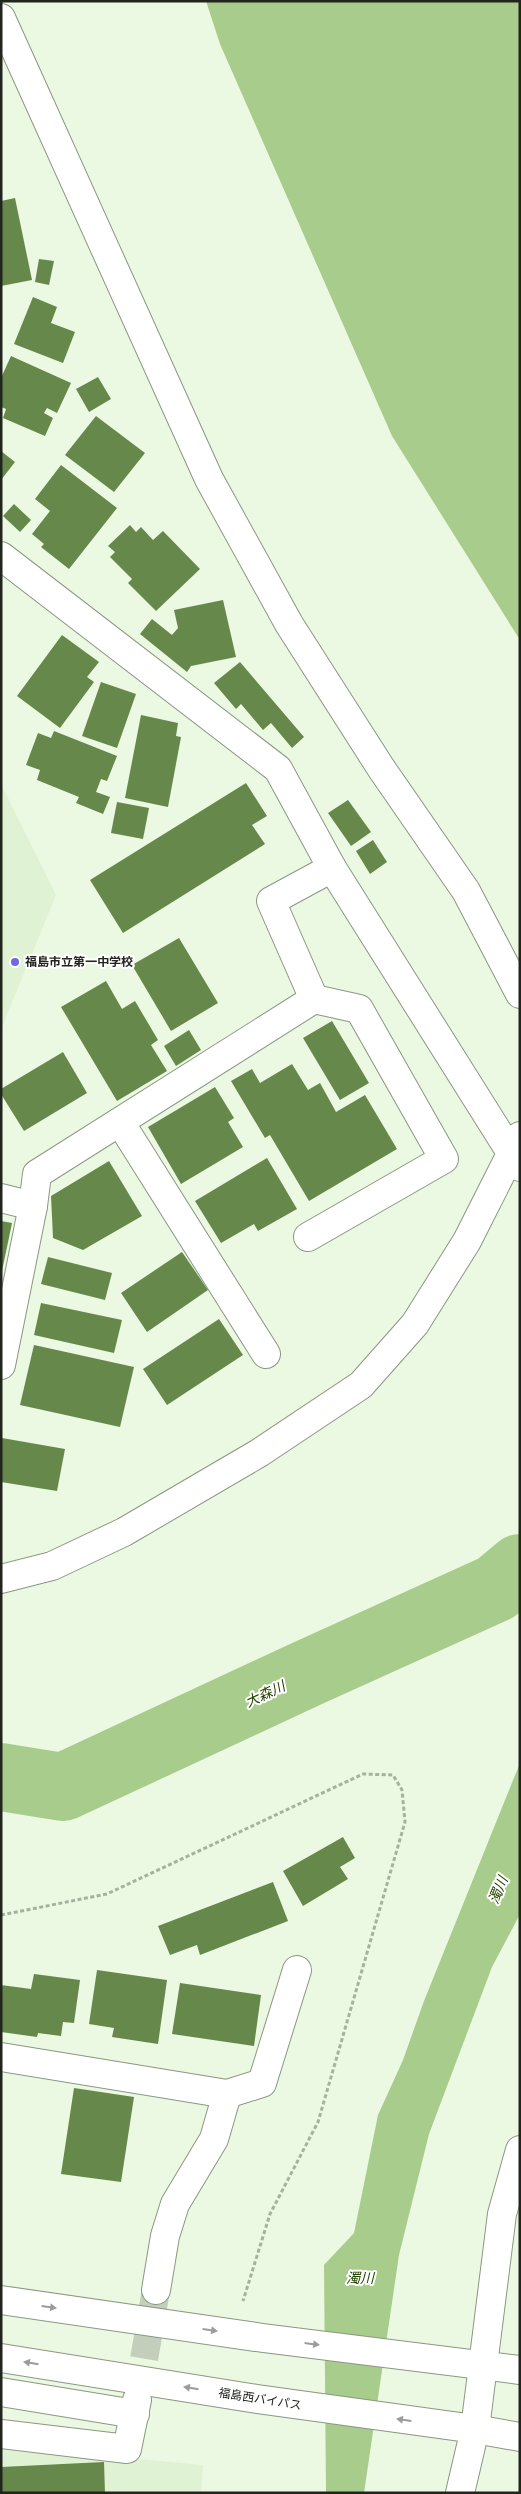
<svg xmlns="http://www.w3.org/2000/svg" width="521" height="2494" viewBox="0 0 521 2494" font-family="'Archivo Narrow','Noto Sans JP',sans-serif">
<rect width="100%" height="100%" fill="#ebf8e2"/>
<g fill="#e0f2d4">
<path d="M1 784 56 895 1 1029Z"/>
<path d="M1 2446 203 2465 201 2493H1Z"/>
</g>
<g fill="#a8cc8c">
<path d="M206 1H520V640L392 436 220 44Z"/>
<path d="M520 1763V1914L492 1967 429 2134 399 2255 364 2493H326L324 2265 354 2233 378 2115 403 2060 424 2001Z"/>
</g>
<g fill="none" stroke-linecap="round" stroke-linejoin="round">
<path stroke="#a8cc8c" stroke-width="68" d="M1 1777 63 1787 306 1674 496 1588 520 1568"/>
</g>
<g fill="#66884b">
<path d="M15 198 32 280 1 286V201Z"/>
<path d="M39 259 54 261 49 285 35 282Z"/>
<path d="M33 297 57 307 51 323 75 332 63 363 14 344Z"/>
<path d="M11 356 71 383 57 413 47 408 44 413 53 418 45 436 3 418 6 409 1 407V378Z"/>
<path d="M98 377 111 399 89 412 76 389Z"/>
<path d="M96 416 145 453 114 492 65 455Z"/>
<path d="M1 451 15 462 1 480Z"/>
<path d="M61 465 117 508 69 569 41 547 44 544 32 534 50 511 35 499Z"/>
<path d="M14 504 31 520 20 532 3 516Z"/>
<path d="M130 525 136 532 141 527 153 540 163 531 200 569 156 611 128 583 132 579 110 557 115 552 108 546Z"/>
<path d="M223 600 236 657 191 666 187 672 140 634 152 619 172 635 178 628 174 610Z"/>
<path d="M62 635 99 662 87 677 94 682 60 728 17 696Z"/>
<path d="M240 662 304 737 292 748 271 723 263 730 241 704 236 709 214 683Z"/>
<path d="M101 682 136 694 117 748 82 736Z"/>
<path d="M141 715 178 723 176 736 181 737 168 807 125 798Z"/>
<path d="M54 731 117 756 107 781 101 779 96 792 110 797 103 814 76 803 79 797 37 780 40 770 26 765 38 733 51 738Z"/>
<path d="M246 783 267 816 252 825 265 844 123 933 90 880Z"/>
<path d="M348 800 371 832 351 846 328 813Z"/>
<path d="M117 802 149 808 143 839 111 833Z"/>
<path d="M373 840 387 862 370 874 356 851Z"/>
<path d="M179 938 218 1003 171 1031 132 965Z"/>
<path d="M106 981 122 1009 135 1001 158 1040 151 1045 167 1071 117 1101 61 1007Z"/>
<path d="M332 1021 369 1083 340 1100 303 1038Z"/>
<path d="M189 1030 201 1050 176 1066 164 1046Z"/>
<path d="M63 1052 87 1093 24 1131 1 1094V1089Z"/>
<path d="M292 1064 308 1090 320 1083 336 1112 365 1095 397 1149 309 1201 270 1135 265 1138 231 1081 252 1069 260 1083Z"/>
<path d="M215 1087 234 1118 228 1122 243 1147 181 1184 148 1127Z"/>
<path d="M267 1158 297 1209 258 1231 254 1224 221 1243 195 1201Z"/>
<path d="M109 1161 142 1216 83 1250 53 1238 51 1196Z"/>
<path d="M1 1221 12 1223 2 1271H1Z"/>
<path d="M182 1252 208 1290 147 1332 121 1293Z"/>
<path d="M48 1257 112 1273 105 1300 41 1284Z"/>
<path d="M41 1303 122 1320 114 1353 34 1335Z"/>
<path d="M219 1319 243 1355 167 1405 143 1369Z"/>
<path d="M34 1345 134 1367 120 1427 20 1405Z"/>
<path d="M2 1438 65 1449 57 1491 1 1482Z"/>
<path d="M343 1837 355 1858 340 1867 348 1879 303 1906 283 1871Z"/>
<path d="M273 1882 288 1921 200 1955 197 1945 170 1955 158 1926Z"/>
<path d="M97 1970 167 1980 158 2044 112 2037 114 2028 89 2024Z"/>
<path d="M34 1974 80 1980 74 2023 63 2022 61 2036 38 2033 37 2037 1 2032V1985L31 1989Z"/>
<path d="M180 1983 261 1995 254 2046 172 2034Z"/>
<path d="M74 2088 134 2097 121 2182 61 2174Z"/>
<path d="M104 2462 105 2493H1V2467Z"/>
</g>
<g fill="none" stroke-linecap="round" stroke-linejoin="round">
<path stroke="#c3cebb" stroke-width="28" stroke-dasharray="28 14" stroke-linecap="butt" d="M137 2400 156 2290"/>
<defs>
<g id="minor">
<path d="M1 18 209 479 289 624 381 768 466 891 520 994"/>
<path d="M1 556 278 769 332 868 271 901 314 999 37 1174 33 1206 1 1198"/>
<path d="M120 1122 266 1354"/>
<path d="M308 1237 444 1159 359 1009 314 999"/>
<path d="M1 1365 33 1206"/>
<path d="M1 1579 52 1566 124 1532 259 1453 361 1385 415 1324 467 1241 520 1136"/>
<path d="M1 2057 227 2094 214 2139 175 2204 165 2236 156 2290"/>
<path d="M227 2094 262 2083 297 1970"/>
<path d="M1 2392 135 2414"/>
<path d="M1 2434 127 2449 137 2400"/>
<path d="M460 2493 475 2429 502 2214 520 2150"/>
</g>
<path id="tertiary" d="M332 868 520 1167"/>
<g id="trunk">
<path d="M1 2300 263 2338 520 2370"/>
<path d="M1 2358 257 2399 475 2429 520 2437"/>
</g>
</defs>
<use href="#minor" stroke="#8b9782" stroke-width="30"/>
<use href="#tertiary" stroke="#8b9782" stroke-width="30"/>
<use href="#trunk" stroke="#8b9782" stroke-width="30"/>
<path stroke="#a7b19f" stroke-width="3" stroke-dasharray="4 2.5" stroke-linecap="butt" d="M1 1915 107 1894 363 1774 393 1775 402 1790 405 1822 318 2122 270 2214 243 2301"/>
<use href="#minor" stroke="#fff" stroke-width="28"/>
<use href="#tertiary" stroke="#fff" stroke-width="28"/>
<use href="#trunk" stroke="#fff" stroke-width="28"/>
</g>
<defs><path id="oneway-solid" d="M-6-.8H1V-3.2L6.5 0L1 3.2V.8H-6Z" transform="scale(1.25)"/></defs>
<g fill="#9b9d99">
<use href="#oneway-solid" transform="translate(49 2307) rotate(8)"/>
<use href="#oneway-solid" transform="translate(210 2330) rotate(8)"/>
<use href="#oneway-solid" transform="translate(312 2344) rotate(7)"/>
<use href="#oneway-solid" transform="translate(31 2363) rotate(-171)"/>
<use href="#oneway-solid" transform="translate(191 2388) rotate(-171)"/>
<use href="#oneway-solid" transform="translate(404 2420) rotate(-172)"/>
</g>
<circle fill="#7068e2" stroke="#fff" stroke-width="2" cx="15" cy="962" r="5"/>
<g text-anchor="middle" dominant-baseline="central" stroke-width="4" stroke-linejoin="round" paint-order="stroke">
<g font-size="12" font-weight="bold" fill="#21251d" stroke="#fff" text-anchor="start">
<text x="25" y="962">福島市立第一中学校</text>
</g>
<g font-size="12" fill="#21251d" stroke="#fff">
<text transform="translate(260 2399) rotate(9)">福島西バイパス</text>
</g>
<g font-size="14" font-style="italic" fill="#254500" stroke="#fff">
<text transform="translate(265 1694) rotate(-25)">大森川</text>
<text transform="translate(498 1890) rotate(-67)">濁川</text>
<text x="360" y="2278">濁川</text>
</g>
</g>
<rect width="521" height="2494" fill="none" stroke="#21251d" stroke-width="5"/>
</svg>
